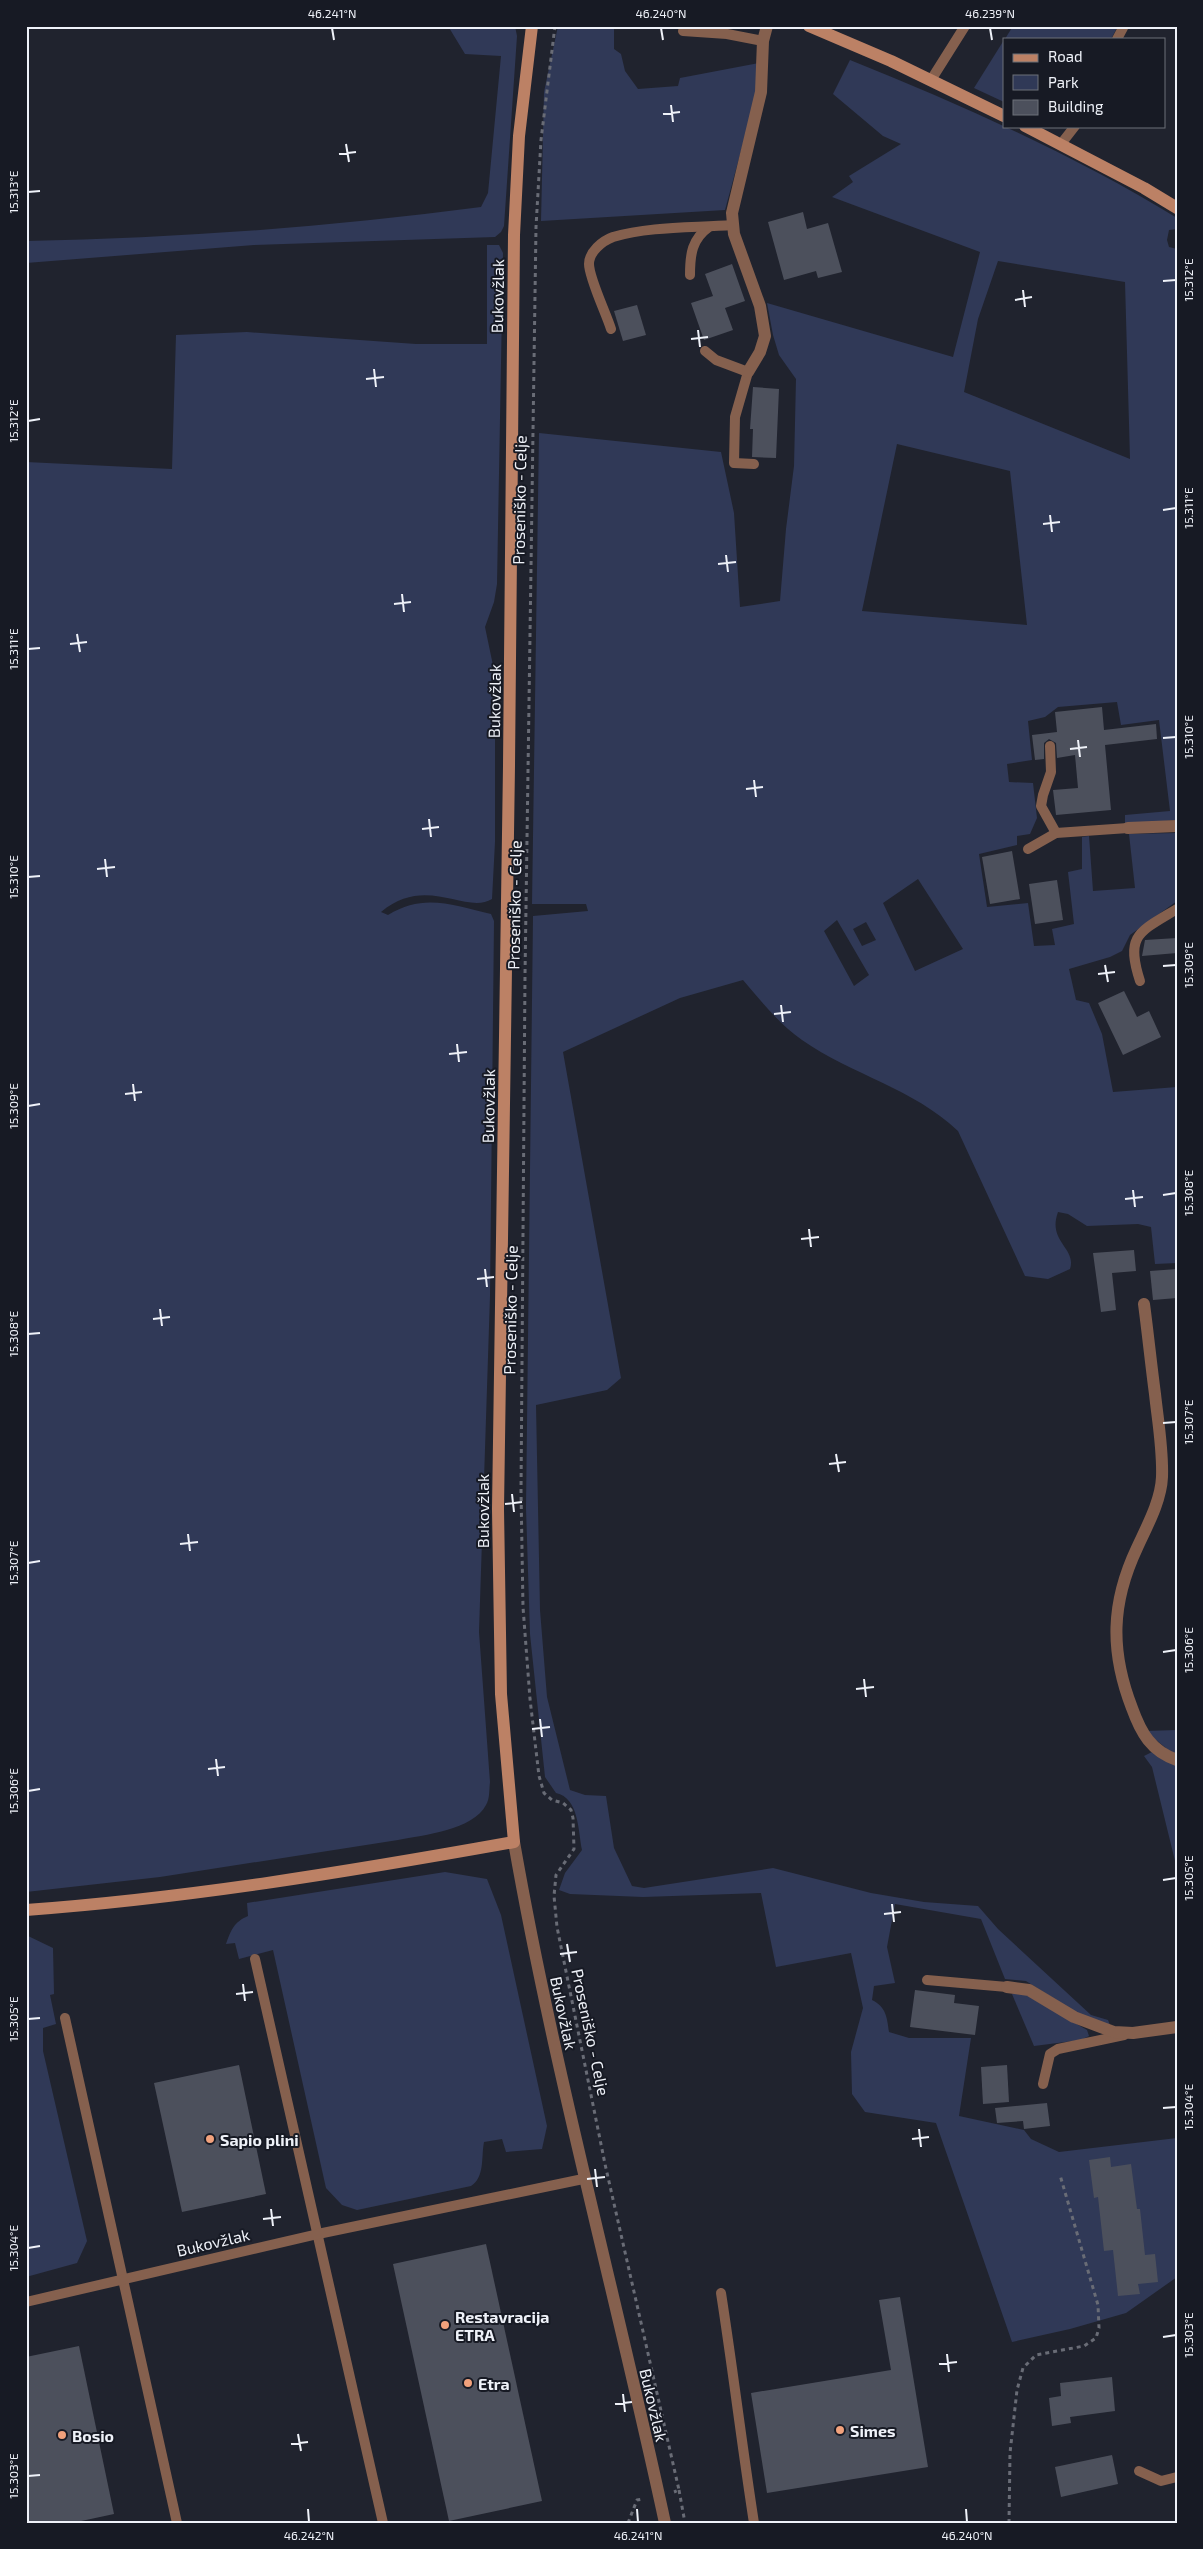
<svg xmlns="http://www.w3.org/2000/svg" width="1203" height="2549" viewBox="0 0 1203 2549" font-family="'Exo 2',sans-serif">
<rect width="100%" height="100%" fill="#20232e"/>
<g fill="#303957" fill-rule="evenodd">
<path d="M448 26H515L517 36 504 226 501 232 495 237 254 245 26 263V241C178 238 331 227 481 207L488 193 501 56 465 54Z"/>
<path d="M558 26H614V49L621 54 625 71 638 89 678 86 680 78 759 63 757 92 725 210 541 221 544 92Z"/>
<path d="M1013 26H1118L1111 39H1005Z"/>
<path d="M1004 40V102L974 88Z"/>
<path d="M850 60C962 105 1074 155 1177 218V229L1169 230 1167 240 1169 247 1177 249V820L1125 824V815L1170 811 1159 720 1121 725 1117 702 1058 707 1045 717 1028 721 1032 760 1007 764 1009 782 1033 783 1037 818 1030 834 1017 836V845L979 854 987 907 1028 903 1034 946 1055 945 1052 929 1074 924 1068 872 1082 869V837L1089 836 1093 891 1135 888 1129 834 1177 833V901L1130 935 1122 951 1110 957 1069 969 1076 1000 1089 1003 1102 1034 1113 1092 1177 1087V1263L1155 1264 1151 1227 1138 1224 1087 1226 1068 1214 1058 1212C1047 1242 1077 1248 1070 1269L1048 1279 1025 1276 958 1131C913 1088 852 1075 802 1040 779 1024 761 1001 743 980L680 998 563 1052 621 1378 607 1390 536 1405 540 1610 547 1697 570 1790 585 1795 606 1796 614 1848 632 1886 644 1888 773 1868 871 1893 924 1902 978 1906 998 1929 1091 2015 1108 2020 1110 2025 1078 2014 1026 1981 1005 1979 981 1919 895 1904 887 1947 895 1983 874 1986 872 2000C886 2007 887 2017 889 2032L909 2038H971L959 2116 1024 2130 1031 2139 1059 2152 1177 2138V2243L1175 2244 1177 2277 1126 2313 1070 2329 1012 2342 936 2123 865 2112 852 2094 851 2052 863 2008 851 1953 776 1967 761 1893 643 1897 570 1894 559 1890 565 1873 582 1850C578 1830 579 1798 556 1793L545 1777 530 1634 526 1508 533 916 588 911 586 904H532L539 433 721 452 734 513 740 607 780 601 786 529 794 466 796 379 779 355 773 335 767 303 953 357 980 252 832 197 853 182 849 176 901 144 883 136 833 94ZM998 261 1125 282 1130 459 964 392 978 319ZM897 444 1010 471 1027 625 862 611ZM918 879 963 949 915 971 883 903ZM837 920 869 975 854 986 824 931ZM866 922 876 940 862 946 853 929Z"/>
<path d="M487 245H499L503 253 497 584 494 602 485 627 495 675V842L492 899C466 915 426 874 381 912L388 915C424 893 452 905 491 914L494 921 490 1296 479 1632 490 1782C489 1789 490 1799 486 1805 473 1830 424 1835 398 1840L160 1877 26 1892V462L172 469 176 335 247 332 416 344H487Z"/>
<path d="M1177 1730V1757L1145 1731Z"/>
<path d="M1152 1752 1177 1764V1869L1152 1767 1144 1756Z"/>
<path d="M445 1872 487 1879 501 1915 547 2126 542 2149 506 2152 502 2139 484 2142C481 2158 485 2177 471 2186L357 2210 342 2205 326 2188 273 1950 239 1959 235 1943 226 1944C231 1930 234 1922 248 1916L247 1903Z"/>
<path d="M26 1935 53 1948 54 1994 50 1995 56 2024 43 2028V2051L87 2241 77 2263 26 2277Z"/>
<path d="M1023 1993 1087 2030 1089 2036 1081 2040 1034 2046 1012 1994Z"/>
</g>
<g fill="#4c505c">
<path d="M803 212 807 229 828 223 842 272 818 278 816 271 784 280 768 222Z"/>
<path d="M732 264 745 301 725 308 733 330 704 340 691 303 713 296 705 274Z"/>
<path d="M637 305 646 335 623 341 614 311Z"/>
<path d="M753 387 779 389 776 458 752 457 753 429H750Z"/>
<path d="M1102 707 1104 730 1156 724 1157 739 1105 745 1111 810 1056 815 1053 790 1078 788 1075 755 1057 758 1056 743 1049 739 1044 743V759L1035 760 1032 735 1057 732 1055 712Z"/>
<path d="M1012 851 1020 899 990 904 982 857Z"/>
<path d="M1057 880 1063 920 1035 924 1029 884Z"/>
<path d="M1177 938V953L1142 956 1145 940Z"/>
<path d="M1124 991 1137 1017 1149 1011 1161 1037 1123 1055 1098 1003Z"/>
<path d="M1134 1250 1136 1271 1112 1273 1116 1310 1101 1312 1093 1253Z"/>
<path d="M1177 1269V1298L1153 1300 1150 1271Z"/>
<path d="M915 1990 955 1995 954 2003 979 2006 975 2035 910 2027Z"/>
<path d="M239 2065 266 2194 182 2212 154 2083Z"/>
<path d="M1007 2065 1009 2102 983 2104 981 2067Z"/>
<path d="M1047 2103 1050 2126 1024 2129 1023 2121 997 2123 995 2108Z"/>
<path d="M1110 2157 1111 2167 1131 2164 1137 2209H1140L1145 2255 1155 2254 1158 2282 1138 2284 1140 2294 1118 2296 1113 2250 1104 2251 1098 2197 1094 2198 1089 2160Z"/>
<path d="M486 2244 542 2501 449 2521 393 2264Z"/>
<path d="M900 2297 928 2467 767 2493 751 2393 891 2370 879 2300Z"/>
<path d="M79 2346 114 2514 72 2523H26V2357Z"/>
<path d="M1112 2377 1115 2411 1070 2417 1071 2423 1052 2426 1049 2398 1061 2396 1060 2383Z"/>
<path d="M1112 2455 1118 2484 1061 2497 1055 2467Z"/>
</g>
<g fill="none" stroke-linecap="round" stroke-linejoin="round">
<g stroke="#696c76" stroke-width="3" stroke-dasharray="4 4" stroke-linecap="butt">
<path d="M555 26 541 140 536 227 525 975 521 1491 523 1607 530 1699 539 1776 544 1793 552 1800 563 1803 571 1810 573 1818 574 1849 556 1875 554 1896 557 1927 605 2164 679 2490 674 2492"/>
<path d="M679 2490 685 2523"/>
<path d="M628 2523 637 2500 643 2499"/>
<path d="M1009 2523 1010 2453 1017 2390 1023 2368 1036 2355 1084 2346 1096 2338 1099 2328 1098 2305 1060 2175"/>
</g>
<g stroke="#85604e" stroke-width="10">
<path d="M683 31 727 34 763 41"/>
<path d="M1117 39 1124 26"/>
<path d="M931 80 965 26"/>
<path d="M1061 144 1075 126"/>
<path d="M690 275C690 254 692 239 709 227"/>
<path d="M611 329C606 313 589 278 589 264 589 252 602 241 613 237 650 226 694 228 732 225"/>
<path d="M705 351 716 360 748 372 735 417 734 463 754 464"/>
<path d="M1050 746 1051 772 1043 795 1041 806 1056 833"/>
<path d="M1028 849 1056 833 1128 828"/>
<path d="M1140 981C1125 935 1139 932 1177 909"/>
<path d="M255 1959 383 2523"/>
<path d="M927 1980 1007 1987"/>
<path d="M65 2018 177 2523"/>
<path d="M1043 2084 1050 2054 1058 2049 1124 2035"/>
<path d="M721 2293C733 2370 742 2446 754 2523"/>
<path d="M26 2302 318 2234 583 2179"/>
<path d="M1139 2471 1161 2481 1177 2477"/>
</g>
<g stroke="#85604e" stroke-width="12">
<path d="M748 372 760 352 765 336 760 306 734 234 732 213 761 92 763 41 767 26"/>
<path d="M1128 828 1177 826"/>
<path d="M1144 1304C1148 1334 1151 1364 1155 1394 1158 1422 1163 1449 1162 1477 1161 1501 1147 1526 1137 1548 1111 1603 1110 1651 1132 1708 1141 1733 1151 1751 1177 1760"/>
<path d="M1007 1987 1029 1990 1074 2017 1114 2032 1133 2033 1177 2027"/>
</g>
<path stroke="#85604e" stroke-width="12" d="M514 1842C554 2071 616 2295 665 2523"/>
<g stroke="#bc8165" stroke-width="12">
<path d="M809 26 891 61 1004 116"/>
<path d="M1025 126 1144 188 1177 208"/>
<path d="M26 1910C190 1898 352 1871 514 1842L501 1694 498 1509 509 766 514 235 519 136 532 26"/>
</g>
</g>
<path fill="none" stroke="#eff2f9" stroke-width="2" d="M332 28 334 40M661 28 663 40M990 28 992 40M671 105 673 122M663 114 680 112M346 144 349 162M339 154 356 152M28 192 40 191M1163 281 1176 280M1023 290 1025 307M1015 300 1032 297M698 330 700 347M691 339 708 337M374 369 376 387M366 379 384 377M28 421 40 419M1163 510 1176 508M1050 515 1052 532M1043 524 1060 522M726 555 728 572M718 564 736 562M402 594 404 612M394 604 411 602M77 634 80 652M70 644 87 642M28 649 40 648M1163 738 1176 737M1078 740 1080 757M1070 749 1087 747M754 780 756 797M746 789 763 787M429 819 431 837M422 829 439 827M105 859 107 877M97 869 115 867M28 877 40 876M1105 965 1108 982M1163 966 1176 965M1098 974 1115 972M781 1005 783 1022M774 1014 791 1012M457 1044 459 1062M449 1054 467 1052M133 1084 135 1101M125 1094 142 1092M28 1106 40 1104M1133 1190 1135 1207M1163 1195 1176 1193M1125 1199 1143 1197M809 1229 811 1247M801 1239 819 1237M485 1269 487 1287M477 1279 494 1277M160 1309 162 1326M153 1319 170 1317M28 1334 40 1333M1163 1423 1176 1422M836 1454 839 1472M829 1464 846 1462M512 1494 514 1512M505 1504 522 1502M188 1534 190 1551M180 1544 198 1542M28 1563 40 1561M1163 1652 1176 1650M864 1679 866 1697M856 1689 874 1687M540 1719 542 1737M532 1729 550 1727M216 1759 218 1776M208 1769 225 1767M28 1791 40 1789M1163 1880 1176 1878M892 1904 894 1922M884 1914 901 1912M567 1944 570 1962M560 1954 577 1952M243 1984 245 2001M236 1994 253 1992M28 2019 40 2018M1163 2108 1176 2107M919 2129 921 2147M912 2139 929 2137M595 2169 597 2187M587 2179 605 2177M271 2209 273 2226M263 2219 281 2217M28 2248 40 2246M1163 2337 1176 2335M947 2354 949 2372M939 2364 957 2362M623 2394 625 2412M615 2404 632 2402M298 2434 301 2451M291 2444 308 2442M28 2476 40 2475M308 2509 309 2522M637 2509 638 2522M966 2509 967 2522"/>
<g fill="#f1a17c" stroke="#171a24" stroke-width="2">
<circle cx="210" cy="2139" r="5"/>
<circle cx="445" cy="2325" r="5"/>
<circle cx="468" cy="2383" r="5"/>
<circle cx="840" cy="2430" r="5"/>
<circle cx="62" cy="2435" r="5"/>
</g>
<g text-anchor="middle" dominant-baseline="central" stroke-width="4" stroke-linejoin="round" paint-order="stroke">
<g font-size="16" fill="#eff2f9" stroke="#171a24">
<text transform="translate(497 296) rotate(-89)">Bukovžlak</text>
<text transform="translate(519 500) rotate(-89)">Proseniško - Celje</text>
<text transform="translate(494 701) rotate(-89)">Bukovžlak</text>
<text transform="translate(514 905) rotate(-89)">Proseniško - Celje</text>
<text transform="translate(488 1106) rotate(-89)">Bukovžlak</text>
<text transform="translate(510 1310) rotate(-89)">Proseniško - Celje</text>
<text transform="translate(482 1511) rotate(-90)">Bukovžlak</text>
<text transform="translate(564 2013) rotate(78)">Bukovžlak</text>
<text transform="translate(591 2032) rotate(78)">Proseniško - Celje</text>
<text transform="translate(213 2242) rotate(-13)">Bukovžlak</text>
<text transform="translate(654 2405) rotate(77)">Bukovžlak</text>
</g>
<g font-size="16" font-weight="bold" fill="#eff2f9" stroke="#171a24" text-anchor="start">
<text x="220" y="2139">Sapio plini</text>
<text x="455" y="2316">Restavracija<tspan x="455" dy="18">ETRA</tspan></text>
<text x="478" y="2383">Etra</text>
<text x="850" y="2430">Simes</text>
<text x="72" y="2435">Bosio</text>
</g>
</g>
<rect width="1203" height="2549" fill="none" stroke="#171a24" stroke-width="55"/>
<rect x="1003" y="38" width="162" height="90" fill="#171a24" stroke="#6d7079"/>
<rect x="1013" y="54" width="25" height="8" fill="#bc8165" stroke="#6d7079"/>
<text x="1048" y="62" font-size="15" fill="#eff2f9">Road</text>
<rect x="1013" y="75" width="25" height="15" fill="#303957" stroke="#6d7079"/>
<text x="1048" y="88" font-size="15" fill="#eff2f9">Park</text>
<rect x="1013" y="100" width="25" height="15" fill="#4c505c" stroke="#6d7079"/>
<text x="1048" y="112" font-size="15" fill="#eff2f9">Building</text>
<rect x="28" y="28" width="1148" height="2494" fill="none" stroke="#eff2f9" stroke-width="2"/>
<g font-size="12" text-anchor="middle" fill="#eff2f9">
<text x="332" y="18">46.241°N</text>
<text x="661" y="18">46.240°N</text>
<text x="990" y="18">46.239°N</text>
<text transform="translate(14 192) rotate(-90)" y="4">15.313°E</text>
<text transform="translate(1189 280) rotate(-90)" y="4">15.312°E</text>
<text transform="translate(14 421) rotate(-90)" y="4">15.312°E</text>
<text transform="translate(1189 508) rotate(-90)" y="4">15.311°E</text>
<text transform="translate(14 649) rotate(-90)" y="4">15.311°E</text>
<text transform="translate(1189 737) rotate(-90)" y="4">15.310°E</text>
<text transform="translate(14 877) rotate(-90)" y="4">15.310°E</text>
<text transform="translate(1189 965) rotate(-90)" y="4">15.309°E</text>
<text transform="translate(14 1106) rotate(-90)" y="4">15.309°E</text>
<text transform="translate(1189 1193) rotate(-90)" y="4">15.308°E</text>
<text transform="translate(14 1334) rotate(-90)" y="4">15.308°E</text>
<text transform="translate(1189 1422) rotate(-90)" y="4">15.307°E</text>
<text transform="translate(14 1563) rotate(-90)" y="4">15.307°E</text>
<text transform="translate(1189 1650) rotate(-90)" y="4">15.306°E</text>
<text transform="translate(14 1791) rotate(-90)" y="4">15.306°E</text>
<text transform="translate(1189 1878) rotate(-90)" y="4">15.305°E</text>
<text transform="translate(14 2019) rotate(-90)" y="4">15.305°E</text>
<text transform="translate(1189 2107) rotate(-90)" y="4">15.304°E</text>
<text transform="translate(14 2248) rotate(-90)" y="4">15.304°E</text>
<text transform="translate(1189 2335) rotate(-90)" y="4">15.303°E</text>
<text transform="translate(14 2476) rotate(-90)" y="4">15.303°E</text>
<text x="309" y="2540">46.242°N</text>
<text x="638" y="2540">46.241°N</text>
<text x="967" y="2540">46.240°N</text>
</g>
</svg>
